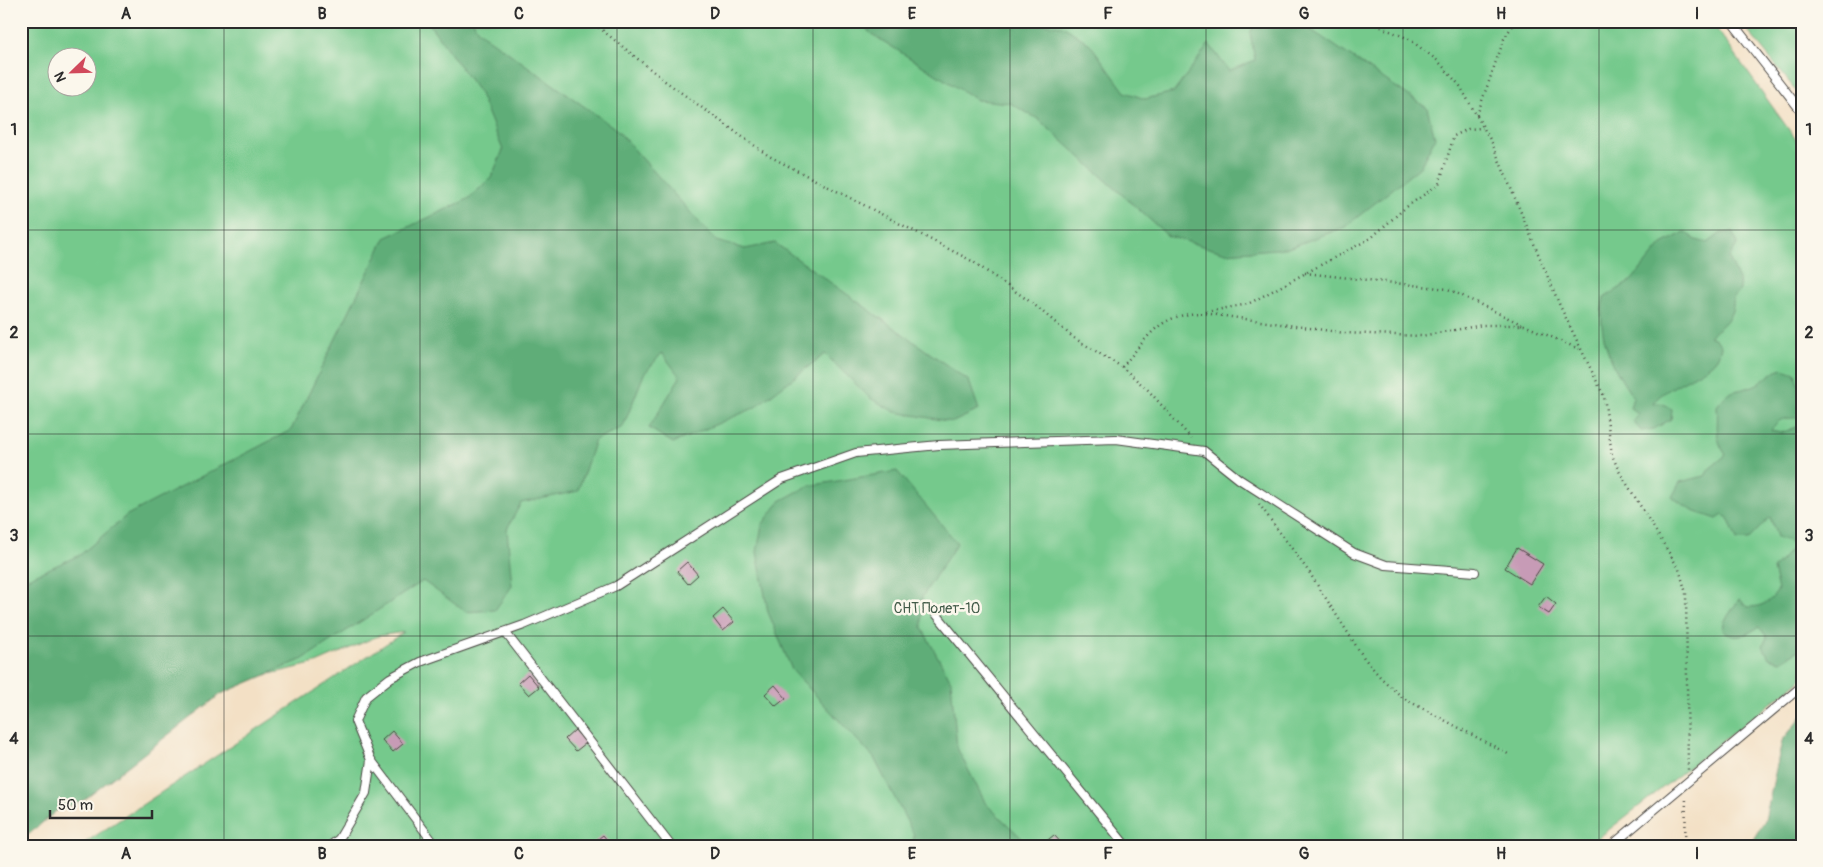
<svg xmlns="http://www.w3.org/2000/svg" width="1823" height="867" viewBox="0 0 1823 867" font-family="Pangolin,sans-serif">
<rect width="100%" height="100%" fill="#fbf7ec"/>
<filter id="ink" filterUnits="userSpaceOnUse"><feTurbulence type="fractalNoise" baseFrequency=".02" numOctaves="2"/><feDisplacementMap in="SourceGraphic" scale="10" xChannelSelector="R" yChannelSelector="G"/><feConvolveMatrix kernelMatrix="1 2 1 2 8 2 1 2 1" color-interpolation-filters="sRGB"/></filter>
<filter id="wash" filterUnits="userSpaceOnUse"><feTurbulence type="fractalNoise" baseFrequency=".0096" numOctaves="4" result="noise"/><feDisplacementMap in="SourceGraphic" scale="20" xChannelSelector="R" yChannelSelector="G"/><feGaussianBlur stdDeviation="1.12" result="paint"/><feColorMatrix in="noise" values="0 0 0 0 0 0 0 0 0 0 0 0 0 0 0 0 0 1.4 0 .05"/><feComposite in="paint" operator="in"/></filter>
<g filter="url(#wash)">
<rect width="100%" height="100%" fill="#f3e0c5"/>
<g fill="#74c98c" stroke="#507a5c" fill-rule="evenodd">
<path d="M21 21H1711L1802 148V679L1588 846H80L404 632 378 636 316 663 220 686 21 826ZM58 58H88V88H58Z"/>
<path d="M1740 21H1802V98Z"/>
</g>
<g fill="#5fad78" stroke="#456c52">
<path d="M427 21H473L478 31 616 129 716 241 745 249 775 243 969 381 979 410 953 422 895 412 870 398 825 354 754 408 673 443 649 428 680 377 662 353 644 374 623 427 595 440 578 491 521 503 507 529 512 586 495 610 466 612 423 581 303 659 221 694 84 800 56 811 21 841V581L80 555 127 515 291 430 385 238 468 199 491 178 503 150 480 94Z"/>
<path d="M861 21H1006L1063 26 1090 44 1125 92 1145 99 1174 92 1209 44 1229 71 1255 60 1250 33 1257 21H1298L1427 108 1435 138 1420 167 1345 227 1288 248 1226 253 1168 236 1038 119 1010 103 977 100 870 33Z"/>
<path d="M1685 232 1696 240 1708 243 1721 233 1732 232 1738 243 1729 258 1739 280 1740 290 1733 298C1735 317 1723 325 1709 336L1716 339 1721 346C1720 350 1719 355 1717 358 1707 374 1659 389 1653 404L1661 403 1672 409 1671 419 1654 429 1641 431 1633 421 1638 413 1630 408 1633 397C1613 370 1595 332 1604 298L1631 281 1662 244Z"/>
<path d="M1783 369 1795 373 1797 382 1802 388V417C1788 420 1780 414 1771 431L1781 433 1802 425V648L1781 661 1769 658 1763 646 1767 637 1759 627C1745 635 1737 641 1723 631L1724 622 1739 599 1748 607C1762 607 1771 602 1778 590L1773 569 1794 546 1789 541 1777 537 1770 517 1748 540H1737L1728 518 1723 515 1717 519 1693 511 1672 497 1680 482 1705 476 1709 469 1726 455C1713 436 1719 428 1717 406 1731 387 1734 393 1753 386 1766 381 1767 373 1783 369Z"/>
<path d="M897 471 957 543 922 597V628L951 681 957 748 986 804 1030 846H913L914 835 874 758 792 670 768 612 757 552 762 525 780 501 808 486Z"/>
<path d="M1802 716V846H1749L1765 820 1782 741Z"/>
</g>
<g id="blocks">
<g fill="#c79bb6">
<path d="M1517 548 1543 564 1530 584 1505 568Z"/>
<path d="M687 562 698 575 688 584 677 571Z"/>
<path d="M1546 596 1556 604 1549 614 1538 607Z"/>
<path d="M723 609 734 622 723 631 713 618Z"/>
<path d="M528 674 539 687 529 695 518 683Z"/>
<path d="M775 685 786 698 776 706 765 694Z"/>
<path d="M575 730 586 743 576 751 565 739Z"/>
<path d="M392 731 403 744 393 752 382 740Z"/>
<path d="M603 835 612 846H595L593 843Z"/>
<path d="M1054 835 1064 846H1047L1044 843Z"/>
</g>
</g>
</g>
<g filter="url(#ink)">
<use href="#blocks" fill-opacity="0" stroke="#494642" stroke-width="1"/>
<g fill="none" stroke-linecap="round" stroke-linejoin="round">
<defs>
<g id="lane">
<path d="M1731 21 1802 112"/>
<path d="M933 610 1126 846"/>
<path d="M505 632 671 846"/>
<path d="M330 846 339 839 366 793 371 760"/>
<path d="M436 846 371 760 355 721 366 697 390 678 420 662 524 625 616 586 782 479 856 453 939 445 1116 439 1204 451 1239 479 1354 553 1386 565 1475 572"/>
<path d="M1611 846 1802 686"/>
</g>
</defs>
<use href="#lane" stroke="#494642" stroke-width="10"/>
<g stroke="#494642" stroke-width="2.5" stroke-dasharray="1 4" stroke-linecap="butt">
<path d="M591 21 665 81 769 156 972 261 1032 303 1074 338 1122 367 1148 390 1191 438"/>
<path d="M1367 21 1409 39 1438 61 1460 86 1492 143 1560 306 1604 396 1612 455 1619 471 1679 569 1686 593 1688 770"/>
<path d="M1477 115 1504 39 1515 21"/>
<path d="M1305 273 1448 289 1523 325"/>
<path d="M1206 312 1248 304 1371 238 1405 208 1439 184 1454 136 1468 129 1483 128"/>
<path d="M1122 367C1149 336 1158 314 1203 313L1345 333 1421 336 1483 325H1524L1579 349"/>
<path d="M1259 504 1309 572 1364 658 1381 678 1403 698 1510 755"/>
<path d="M1685 846 1686 797"/>
</g>
<use href="#lane" stroke="#fff" stroke-width="8"/>
</g>
</g>
<path fill="none" stroke="#2b2b2b" stroke-width="1" stroke-opacity="0.55" d="M224 21V846M420 21V846M617 21V846M813 21V846M1010 21V846M1206 21V846M1403 21V846M1599 21V846M21 230H1802M21 434H1802M21 636H1802"/>
<g text-anchor="middle" dominant-baseline="central" stroke-width="5" stroke-linejoin="round" paint-order="stroke">
<g font-size="14" fill="#415a48" stroke="#fbf7ec">
<text x="937" y="608">СНТ Полет-10</text>
</g>
</g>
<rect width="1823" height="867" fill="none" stroke="#fbf7ec" stroke-width="55"/>
<g transform="translate(72 72) rotate(247)"><circle r="24" fill="#fbf7ec" stroke="#a8a59f"/>
<path d="M0-4L9 19L0 12L-9 19Z" fill="#d1495b"/>
<text y="-8" font-size="14" font-weight="bold" text-anchor="middle" fill="#2b2b2b">N</text>
</g>
<path d="M50 810v8h102v-8" fill="none" stroke="#2b2b2b" stroke-width="2.5"/>
<text x="58" y="810" font-size="15" fill="#2b2b2b" stroke="#fbf7ec" stroke-width="4" paint-order="stroke">50 m</text>
<rect x="28" y="28" width="1768" height="812" fill="none" stroke="#2b2b2b" stroke-width="2"/>
<g font-size="16" text-anchor="middle" font-weight="bold" fill="#2b2b2b">
<text x="126" y="19">A</text>
<text x="322" y="19">B</text>
<text x="519" y="19">C</text>
<text x="715" y="19">D</text>
<text x="912" y="19">E</text>
<text x="1108" y="19">F</text>
<text x="1304" y="19">G</text>
<text x="1501" y="19">H</text>
<text x="1697" y="19">I</text>
<text x="14" y="135">1</text>
<text x="1809" y="135">1</text>
<text x="14" y="338">2</text>
<text x="1809" y="338">2</text>
<text x="14" y="541">3</text>
<text x="1809" y="541">3</text>
<text x="14" y="744">4</text>
<text x="1809" y="744">4</text>
<text x="126" y="859">A</text>
<text x="322" y="859">B</text>
<text x="519" y="859">C</text>
<text x="715" y="859">D</text>
<text x="912" y="859">E</text>
<text x="1108" y="859">F</text>
<text x="1304" y="859">G</text>
<text x="1501" y="859">H</text>
<text x="1697" y="859">I</text>
</g>
</svg>
